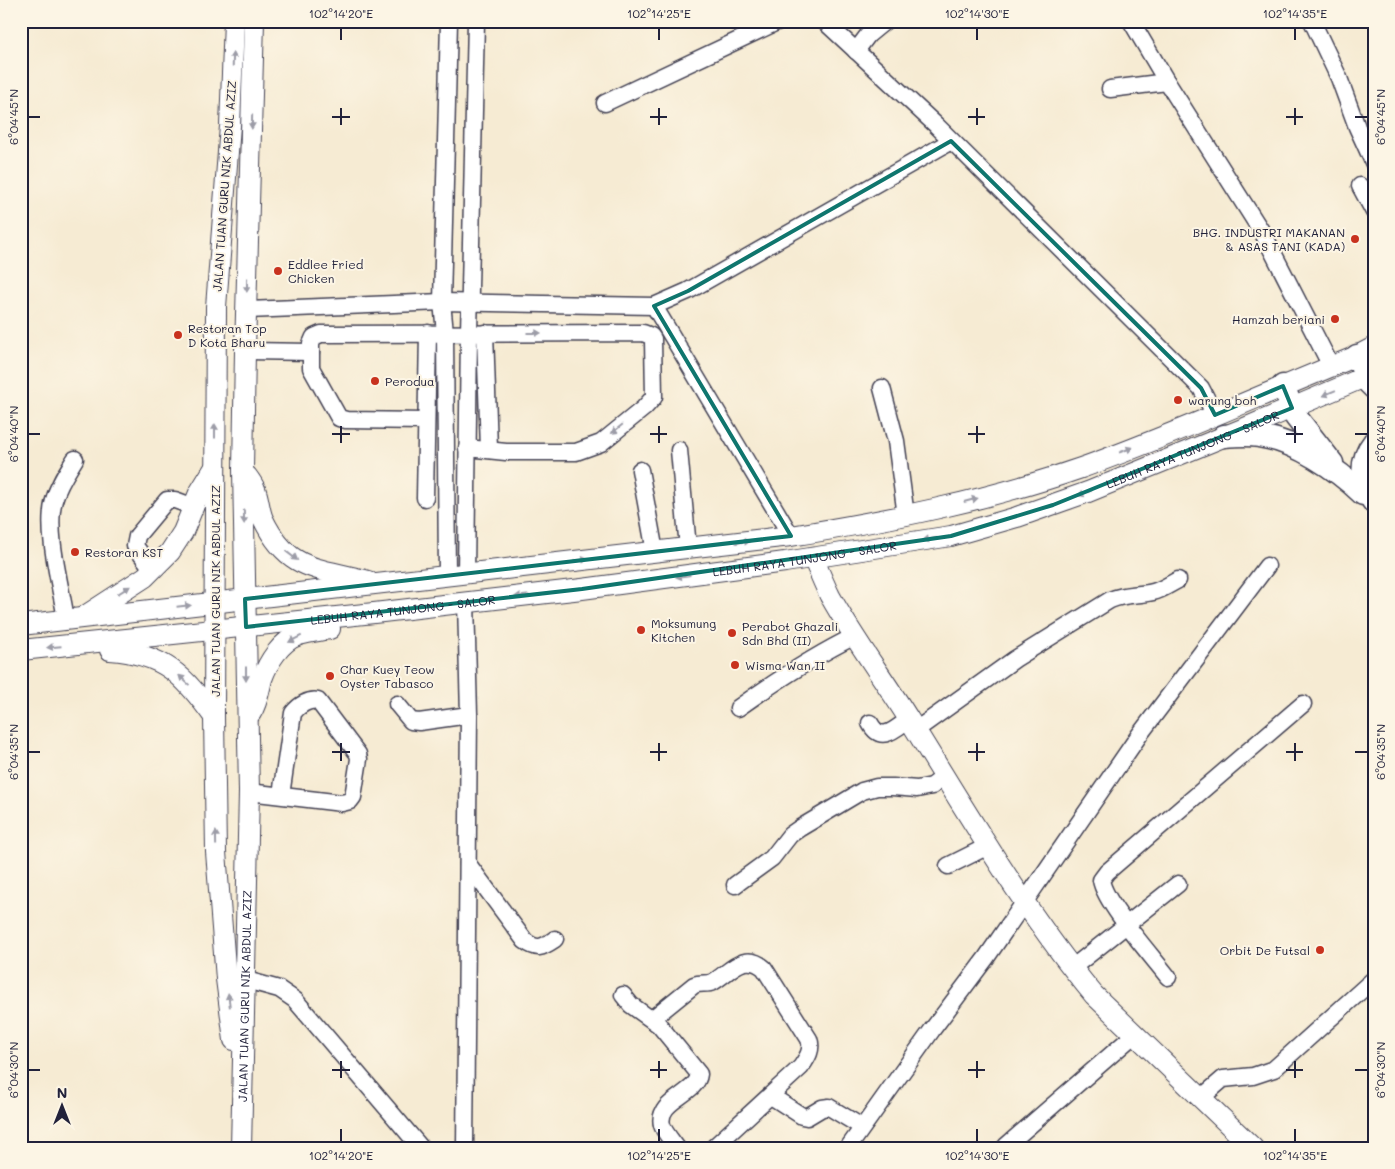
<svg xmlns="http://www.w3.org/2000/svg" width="1395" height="1169" viewBox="0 0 1395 1169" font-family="Mali,sans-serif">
<rect width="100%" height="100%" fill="#fcf5e5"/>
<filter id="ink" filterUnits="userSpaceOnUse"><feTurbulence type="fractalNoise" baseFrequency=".02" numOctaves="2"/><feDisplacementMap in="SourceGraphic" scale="10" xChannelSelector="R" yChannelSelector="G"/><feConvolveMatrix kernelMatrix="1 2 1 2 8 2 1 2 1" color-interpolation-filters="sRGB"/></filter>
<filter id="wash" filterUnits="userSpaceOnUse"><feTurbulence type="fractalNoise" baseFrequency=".0096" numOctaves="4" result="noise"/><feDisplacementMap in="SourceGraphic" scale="20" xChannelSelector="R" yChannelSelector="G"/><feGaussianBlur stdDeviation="1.12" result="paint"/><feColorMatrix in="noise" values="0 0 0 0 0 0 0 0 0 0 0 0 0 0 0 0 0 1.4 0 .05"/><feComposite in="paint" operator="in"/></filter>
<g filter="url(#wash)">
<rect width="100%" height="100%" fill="#f6ebd3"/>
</g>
<g filter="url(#ink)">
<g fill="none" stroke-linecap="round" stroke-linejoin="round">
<defs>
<g id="minor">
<path d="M824 21 936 125 1201 388 1215 415"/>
<path d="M1131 21 1167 82 1265 237 1331 366"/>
<path d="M1312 21 1339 78 1357 127 1374 164"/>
<path d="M856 51 868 35 885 21"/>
<path d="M1110 89 1167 82"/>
<path d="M605 103 779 21"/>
<path d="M1360 186 1374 212"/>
<path d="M654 306 791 536"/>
<path d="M247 310 442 302 654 306 688 291 951 141"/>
<path d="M485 333 489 449"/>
<path d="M245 351 311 352"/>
<path d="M882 388 896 441 906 516"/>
<path d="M426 421 346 420 339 418 311 368V344L314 337 321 334 643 333 651 336 653 339 654 397 644 408 601 443 576 452H506L467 448"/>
<path d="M679 450 688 548"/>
<path d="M640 470 655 552"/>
<path d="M425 498 428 333"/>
<path d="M153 570 135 546 137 536 167 500H175L194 507"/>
<path d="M466 574 469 333 476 21"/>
<path d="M447 576 445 333 442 302 449 21"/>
<path d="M66 619C61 587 45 530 54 500 58 485 67 472 75 459"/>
<path d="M397 704 411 721 419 722 469 715"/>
<path d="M738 708C776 681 814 656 855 636"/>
<path d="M870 723C881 744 895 729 909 719"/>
<path d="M916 730 1015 659 1110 600C1127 593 1137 596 1153 592 1162 590 1170 584 1178 580"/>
<path d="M249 792 342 803 350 801 353 797 359 759 358 754 318 701C309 699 299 705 293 713L281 795"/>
<path d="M468 864 525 941C538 951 543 947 555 939"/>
<path d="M948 866 988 846"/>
<path d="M735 885 772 858 790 835 800 828 862 791 877 787H893L917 789 932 786 944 777"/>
<path d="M1072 968 1178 884"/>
<path d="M1168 977C1152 956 1105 904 1101 880L1107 872 1303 704"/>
<path d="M246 980 279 989 295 1000 421 1148"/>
<path d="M623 995 631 1005 659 1025 699 1074C697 1095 656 1100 662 1125 664 1132 672 1141 677 1148"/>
<path d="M652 1019 694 985C701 982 707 985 713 982 730 972 744 951 764 968L809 1039C813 1050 807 1058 801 1067L713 1148"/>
<path d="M771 1096 802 1116 807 1117 822 1108 829 1107 862 1127"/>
<path d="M1201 1098 1223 1079 1253 1076 1274 1069 1374 979"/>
<path d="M1006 1146 1135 1034"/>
<path d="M465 1148 469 715 466 602"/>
<path d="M848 1148 932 1030 986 958 1140 734 1267 566"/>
</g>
<g id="major">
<path d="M234 21 230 126 216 307 214 717 216 852 226 979 234 1040"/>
<path d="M247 476C250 480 253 484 255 489 259 498 259 510 263 519 289 573 318 567 368 581"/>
<path d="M813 558C819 571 824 584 830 596 854 639 884 679 910 721 968 814 1024 911 1094 995L1253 1148"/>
<path d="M85 616 145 577 170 552 183 532 199 493 215 467"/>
<path d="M21 625 791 536C889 520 986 501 1081 468 1174 435 1265 393 1357 356L1374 347"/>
<path id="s1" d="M21 650 374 613 582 589 785 562 951 536 1017 517 1088 492 1245 428 1374 373"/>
<path d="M110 650C164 654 184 675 214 717"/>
<path d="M251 713C258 702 259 691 262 679 268 662 281 641 299 635 309 632 320 631 330 629"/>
<path id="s2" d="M241 1148 249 792 243 470 245 351 254 21"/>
</g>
<g id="highway">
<path d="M1357 356 1368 382 1374 388"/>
<path d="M1283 386 1296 417 1332 463"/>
<path d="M1224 436C1236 435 1248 434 1259 436 1296 441 1337 469 1363 494"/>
<path d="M1373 501C1361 482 1359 461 1374 442"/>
</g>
</defs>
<use href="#minor" stroke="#424052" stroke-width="19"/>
<use href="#major" stroke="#424052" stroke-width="22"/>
<use href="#highway" stroke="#424052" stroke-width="25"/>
<use href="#minor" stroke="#fff" stroke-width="16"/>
<use href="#major" stroke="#fff" stroke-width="20"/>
<use href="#highway" stroke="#fff" stroke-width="22"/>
</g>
<defs><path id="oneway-solid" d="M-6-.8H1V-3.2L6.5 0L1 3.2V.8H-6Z" transform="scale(1.25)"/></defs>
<g fill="#9c9ca7">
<use href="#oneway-solid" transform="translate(233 59) rotate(-88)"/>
<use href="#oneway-solid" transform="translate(252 122) rotate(91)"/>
<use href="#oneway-solid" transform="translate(247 285) rotate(91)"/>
<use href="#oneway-solid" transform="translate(534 333)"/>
<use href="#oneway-solid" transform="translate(1329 393) rotate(157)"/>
<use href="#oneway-solid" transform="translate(617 429) rotate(141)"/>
<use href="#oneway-solid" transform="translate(215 431) rotate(-90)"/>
<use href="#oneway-solid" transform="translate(1126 450) rotate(-21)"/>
<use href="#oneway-solid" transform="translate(1085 493) rotate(159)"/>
<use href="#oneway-solid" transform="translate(971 500) rotate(-15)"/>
<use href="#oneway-solid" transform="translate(244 517) rotate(89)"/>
<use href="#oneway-solid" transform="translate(930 539) rotate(170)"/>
<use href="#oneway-solid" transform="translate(743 542) rotate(-7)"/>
<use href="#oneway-solid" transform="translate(292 556) rotate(38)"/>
<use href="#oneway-solid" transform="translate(581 560) rotate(-7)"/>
<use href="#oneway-solid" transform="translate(683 576) rotate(172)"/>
<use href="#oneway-solid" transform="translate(124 590) rotate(-32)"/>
<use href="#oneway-solid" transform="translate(522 596) rotate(174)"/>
<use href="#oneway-solid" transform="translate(184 606) rotate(-6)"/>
<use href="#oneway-solid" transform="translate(295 639) rotate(153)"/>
<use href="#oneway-solid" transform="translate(54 647) rotate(175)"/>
<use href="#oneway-solid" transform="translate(246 674) rotate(90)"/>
<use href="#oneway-solid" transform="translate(184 680) rotate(-137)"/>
<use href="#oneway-solid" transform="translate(216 838) rotate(-91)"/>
<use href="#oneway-solid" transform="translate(229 1000) rotate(-97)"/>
</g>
</g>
<path fill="none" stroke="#0f766e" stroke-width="4" stroke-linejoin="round" d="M951 141 1201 388 1215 415 1283 386 1292 408 1053 505 951 536 582 589 246 627 245 599 791 536 654 306 688 291Z"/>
<path fill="none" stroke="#22223b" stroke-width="2" d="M341 28V40M659 28V40M977 28V40M1295 28V40M341 108V125M659 108V125M977 108V125M1295 108V125M28 117H40M332 117H350M650 117H667M968 117H985M1286 117H1303M1355 117H1368M341 426V443M659 426V443M977 426V443M1295 426V443M28 434H40M332 434H350M650 434H667M968 434H985M1286 434H1303M1355 434H1368M341 743V761M659 743V761M977 743V761M1295 743V761M28 752H40M332 752H350M650 752H667M968 752H985M1286 752H1303M1355 752H1368M341 1061V1078M659 1061V1078M977 1061V1078M1295 1061V1078M28 1070H40M332 1070H350M650 1070H667M968 1070H985M1286 1070H1303M1355 1070H1368M341 1129V1142M659 1129V1142M977 1129V1142M1295 1129V1142"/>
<g fill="#c8321e" stroke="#fcf5e5" stroke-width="2">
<circle cx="1355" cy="239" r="5"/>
<circle cx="278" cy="271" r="5"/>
<circle cx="1335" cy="319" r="5"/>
<circle cx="178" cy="335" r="5"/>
<circle cx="375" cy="381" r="5"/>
<circle cx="1178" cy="400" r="5"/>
<circle cx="75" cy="552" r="5"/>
<circle cx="641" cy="630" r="5"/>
<circle cx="732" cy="633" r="5"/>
<circle cx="735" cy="665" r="5"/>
<circle cx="330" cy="676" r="5"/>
<circle cx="1320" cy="950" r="5"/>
</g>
<g text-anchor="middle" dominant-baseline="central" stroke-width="4" stroke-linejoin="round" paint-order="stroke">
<g font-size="12" fill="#22223b" stroke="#fcf5e5">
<text transform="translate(224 186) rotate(-86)">JALAN TUAN GURU NIK ABDUL AZIZ</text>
<text stroke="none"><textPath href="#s1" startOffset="1194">LEBUH RAYA TUNJONG - SALOR</textPath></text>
<text stroke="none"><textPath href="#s1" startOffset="789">LEBUH RAYA TUNJONG - SALOR</textPath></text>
<text transform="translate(215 591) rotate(-90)">JALAN TUAN GURU NIK ABDUL AZIZ</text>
<text stroke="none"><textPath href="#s1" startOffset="384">LEBUH RAYA TUNJONG - SALOR</textPath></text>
<text stroke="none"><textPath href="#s2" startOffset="152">JALAN TUAN GURU NIK ABDUL AZIZ</textPath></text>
</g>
<g font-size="12" fill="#22223b" stroke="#fcf5e5" text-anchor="start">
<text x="1345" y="232" text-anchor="end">BHG. INDUSTRI MAKANAN<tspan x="1345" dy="14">&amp; ASAS TANI (KADA)</tspan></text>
<text x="288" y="264">Eddlee Fried<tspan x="288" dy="14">Chicken</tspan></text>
<text x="1325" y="319" text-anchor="end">Hamzah beriani</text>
<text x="188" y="328">Restoran Top<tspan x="188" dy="14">D Kota Bharu</tspan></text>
<text x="385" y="381">Perodua</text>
<text x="1188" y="400">warung boh</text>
<text x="85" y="552">Restoran KST</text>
<text x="651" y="623">Moksumung<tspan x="651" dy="14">Kitchen</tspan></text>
<text x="742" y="626">Perabot Ghazali<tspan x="742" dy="14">Sdn Bhd (II)</tspan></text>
<text x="745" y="665">Wisma Wan II</text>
<text x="340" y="669">Char Kuey Teow<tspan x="340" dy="14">Oyster Tabasco</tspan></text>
<text x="1310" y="950" text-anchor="end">Orbit De Futsal</text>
</g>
</g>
<rect width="1395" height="1169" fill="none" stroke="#fcf5e5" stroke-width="55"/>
<g transform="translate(62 1106)" stroke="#fcf5e5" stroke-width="4" paint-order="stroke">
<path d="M0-4L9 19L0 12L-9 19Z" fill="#22223b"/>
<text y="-8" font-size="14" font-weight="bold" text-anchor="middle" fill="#22223b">N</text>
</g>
<rect x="28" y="28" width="1340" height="1114" fill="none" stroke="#22223b" stroke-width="2"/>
<g font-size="12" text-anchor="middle" fill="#22223b">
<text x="341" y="18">102°14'20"E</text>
<text x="659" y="18">102°14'25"E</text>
<text x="977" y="18">102°14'30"E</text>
<text x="1295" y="18">102°14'35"E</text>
<text transform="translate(14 117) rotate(-90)" y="4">6°04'45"N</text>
<text transform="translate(1381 117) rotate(-90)" y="4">6°04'45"N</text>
<text transform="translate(14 434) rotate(-90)" y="4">6°04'40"N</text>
<text transform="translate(1381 434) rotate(-90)" y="4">6°04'40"N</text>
<text transform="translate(14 752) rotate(-90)" y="4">6°04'35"N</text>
<text transform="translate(1381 752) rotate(-90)" y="4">6°04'35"N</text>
<text transform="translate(14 1070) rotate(-90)" y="4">6°04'30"N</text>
<text transform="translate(1381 1070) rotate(-90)" y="4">6°04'30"N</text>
<text x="341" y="1160">102°14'20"E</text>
<text x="659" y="1160">102°14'25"E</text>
<text x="977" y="1160">102°14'30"E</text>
<text x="1295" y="1160">102°14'35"E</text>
</g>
</svg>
